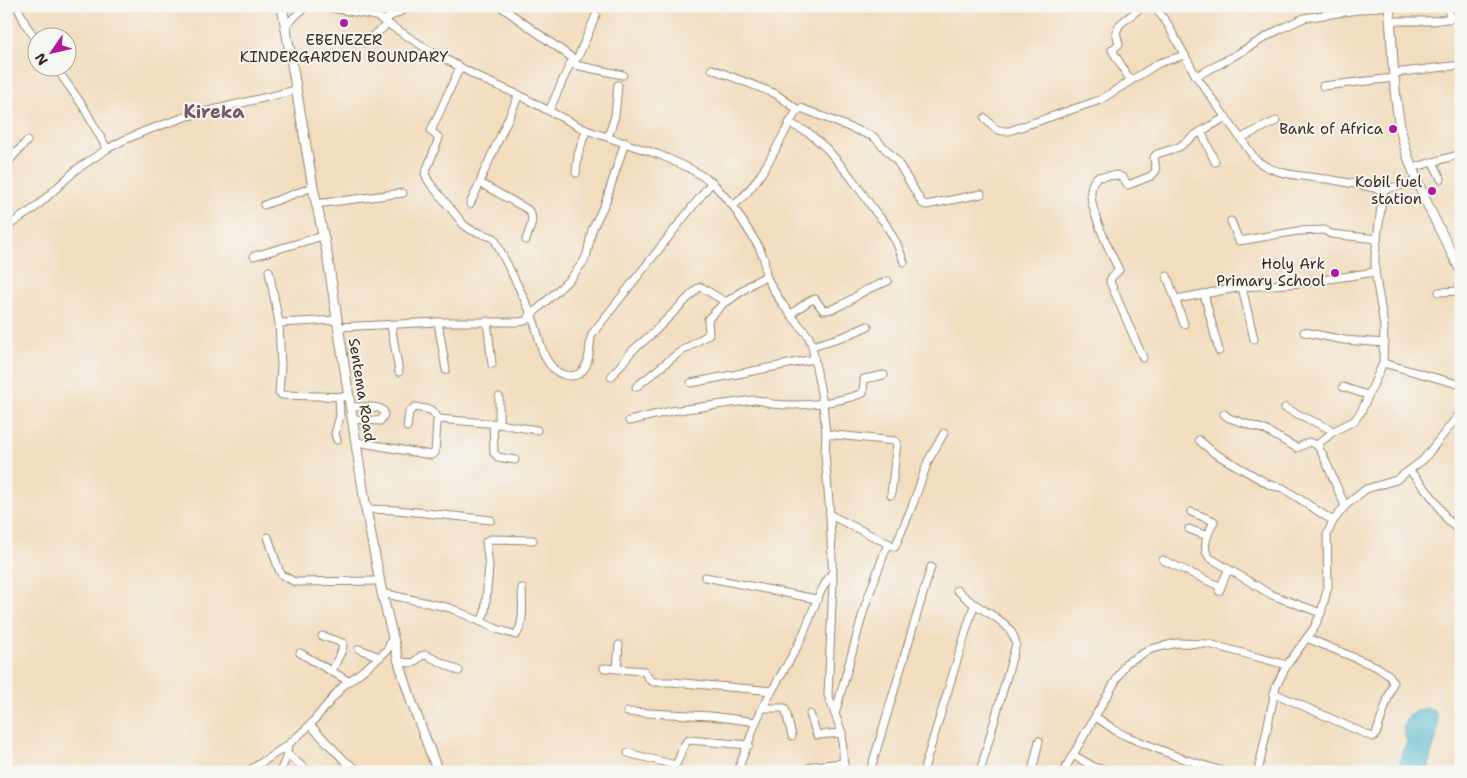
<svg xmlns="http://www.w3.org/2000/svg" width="1467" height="778" viewBox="0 0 1467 778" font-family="'Shantell Sans',sans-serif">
<rect width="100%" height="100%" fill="#f6f6f2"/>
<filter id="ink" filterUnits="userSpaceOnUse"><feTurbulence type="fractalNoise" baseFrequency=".02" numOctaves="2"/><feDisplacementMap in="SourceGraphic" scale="10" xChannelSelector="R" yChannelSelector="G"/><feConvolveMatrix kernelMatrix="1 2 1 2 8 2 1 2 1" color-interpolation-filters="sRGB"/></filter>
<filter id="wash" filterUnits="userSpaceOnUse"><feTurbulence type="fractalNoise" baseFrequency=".0096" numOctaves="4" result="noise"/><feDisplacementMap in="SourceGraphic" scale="20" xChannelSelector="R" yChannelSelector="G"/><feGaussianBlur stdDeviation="1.12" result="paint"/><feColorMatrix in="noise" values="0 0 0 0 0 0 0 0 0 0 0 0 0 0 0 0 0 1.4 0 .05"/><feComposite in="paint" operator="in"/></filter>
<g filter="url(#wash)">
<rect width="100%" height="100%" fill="#f2ddbf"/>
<path fill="#4bb4c9" stroke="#436f74" d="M1428 708 1433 709C1446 730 1428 750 1429 772H1398C1400 762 1400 751 1407 744 1407 739 1405 737 1404 732 1402 717 1415 709 1428 708Z"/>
</g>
<g filter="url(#ink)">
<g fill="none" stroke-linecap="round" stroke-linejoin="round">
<defs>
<g id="minor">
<path d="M17 6 26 25 38 42"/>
<path d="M322 6 376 16 427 49 484 80 519 95 549 111 586 130 660 155 689 168 712 182 733 206 759 247 764 259 766 276 773 289 783 305 809 337 812 346 823 404 826 434 825 454 830 515 833 582 828 695 842 733 844 772"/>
<path d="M500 6 575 60"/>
<path d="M1154 6 1167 23 1196 76 1256 160C1277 177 1308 176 1333 180 1350 183 1366 186 1383 190"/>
<path d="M1450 19 1448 7 1451 6"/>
<path d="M384 20 411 6"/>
<path d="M1390 21H1432L1461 17"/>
<path d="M285 26 306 6"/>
<path d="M355 41 366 42 383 28 387 22"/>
<path d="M570 64 623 75"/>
<path d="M460 67 431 131 439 138 425 174 429 182 464 225 471 230 494 238C506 263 520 288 531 314 539 331 539 353 552 367 559 375 571 379 580 373 592 364 588 346 592 334L712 182"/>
<path d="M56 68 83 106 107 149"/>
<path d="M712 69 776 94 798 110"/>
<path d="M1394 73 1461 65"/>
<path d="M1196 76 1220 64 1278 30 1304 18 1384 6"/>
<path d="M1130 80 1112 50 1119 44 1116 32 1120 24 1143 6"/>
<path d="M1323 86 1394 78"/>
<path d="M519 95 483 174 480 183 527 209C537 218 529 229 526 240"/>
<path d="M549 111 570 64 578 57 596 15"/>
<path d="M985 118C992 127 997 132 1009 131L1100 100 1159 63 1185 55"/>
<path d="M789 123 809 133 827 149 850 176 877 214 885 223 897 244 904 262"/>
<path d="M1201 131 1215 162"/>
<path d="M608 137 615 116 618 85"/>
<path d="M1241 138 1276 121"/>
<path d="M1433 162 1441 179"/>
<path d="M6 164 27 141"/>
<path d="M1412 168 1461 154"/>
<path d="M576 173 578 155 586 130"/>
<path d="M316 204 403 193"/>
<path d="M470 204 480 183"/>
<path d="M264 205 313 187"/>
<path d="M733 206C762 183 777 144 796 112L801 108 874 137 897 161 922 203 926 205 981 194"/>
<path d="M1231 221 1239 241 1298 231 1324 230 1331 234 1377 239"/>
<path d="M6 227 35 208 77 169 107 149 124 140 145 131 188 116 296 90"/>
<path d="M254 256 323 236"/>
<path d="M269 271 279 323"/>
<path d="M1167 276 1184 324"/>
<path d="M1242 287 1254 339"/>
<path d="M1439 292 1461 291"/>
<path d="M1204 294 1219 351"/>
<path d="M1176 299 1242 287 1303 283 1375 272"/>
<path d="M791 314 809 301 815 299 823 310C837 311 854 297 866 290 873 287 881 284 888 281"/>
<path d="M337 320 279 323 281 367 279 392 282 395 350 397"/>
<path d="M487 321 492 364"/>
<path d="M438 322 446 370"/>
<path d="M391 325 399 372"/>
<path d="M338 327 438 322H519L525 321 571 278 584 261 587 254 592 230 606 201 625 142"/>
<path d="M1304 332 1344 340 1385 343"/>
<path d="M812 346 845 336 868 326"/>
<path d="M1143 358 1110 282 1111 278 1119 270C1110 252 1090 211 1091 192 1091 185 1093 182 1097 177L1117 175 1123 178 1128 185 1151 176 1156 171 1154 157 1157 154 1179 147 1195 135 1226 117"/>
<path d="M1383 363 1461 385"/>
<path d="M611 377 632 351 653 333 698 288 701 287 724 301H728L753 283 766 276"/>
<path d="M691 383 814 359"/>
<path d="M636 387 677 354 709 334 708 319 726 301"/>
<path d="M1343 387 1367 395"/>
<path d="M499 397V424"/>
<path d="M352 407C360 407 396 403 380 421L353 419"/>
<path d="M1285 408 1334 431"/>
<path d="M1224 414 1229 418 1265 430 1297 448 1309 442 1317 445 1323 455 1345 506"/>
<path d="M629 421 671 411 754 400C761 399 766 403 773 404 801 407 837 403 863 393L864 379 884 375"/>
<path d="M493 423 494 453 498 457 515 460"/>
<path d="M407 427 409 412 415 407 431 410 439 419"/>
<path d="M826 434 895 441 897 443 891 495"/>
<path d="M337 440 335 434 340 416 339 397"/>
<path d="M1199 440 1214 453 1270 485 1283 488 1333 521"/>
<path d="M357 442 431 455 435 453 437 421 439 419 499 424 537 430"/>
<path d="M1317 445 1334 431 1354 421 1361 412 1383 363 1384 326 1375 272V256L1383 190 1417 181"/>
<path d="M1410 471 1434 499 1446 518 1461 533"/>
<path d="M366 509 397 510 491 520"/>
<path d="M1191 512 1214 521C1209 532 1200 548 1210 558L1272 595 1321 613"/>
<path d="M830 515 895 547 913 504 928 461 944 433"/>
<path d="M1189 529 1207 536"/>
<path d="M268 537 279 570 282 575 295 582 380 581"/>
<path d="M1163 560 1221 587"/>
<path d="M705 577 816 599"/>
<path d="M957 590C963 595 969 601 976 605 992 616 1012 623 1016 644L980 772"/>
<path d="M1219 591 1228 570"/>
<path d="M382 593 450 608 497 629 516 635C525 624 522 601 522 588"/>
<path d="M481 622 485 612 489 566 486 542 488 540 491 539 533 540"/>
<path d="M322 636 343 643 342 650 332 671"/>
<path d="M359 649 380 657"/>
<path d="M300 653 348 681"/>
<path d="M399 662 413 663 421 656 426 655 459 671"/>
<path d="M604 668 644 671 650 680 654 682H672L772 691"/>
<path d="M617 669 619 645"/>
<path d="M1274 693 1370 736 1373 737 1376 734 1393 683 1390 676 1377 667 1307 638"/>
<path d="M763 708H785L792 736"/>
<path d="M627 712 711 716 756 722"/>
<path d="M810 714 817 735 842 733"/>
<path d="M835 714 865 606 888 543"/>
<path d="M1096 717 1116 731 1126 736 1178 757 1225 772"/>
<path d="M310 725 345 761 361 772"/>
<path d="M628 753 675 765C682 758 680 745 689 740L749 745"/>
<path d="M287 754 309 772"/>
<path d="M1073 755 1096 768 1117 772"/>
<path d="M247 772 288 745 310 725 342 687 380 657 387 650 393 637"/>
<path d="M280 772 286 758 288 745"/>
<path d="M737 772C744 755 750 738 756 722 769 692 788 666 802 637 813 613 817 593 833 571"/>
<path d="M801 772 813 766 844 763"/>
<path d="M870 772 931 567"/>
<path d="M923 772 974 605"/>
<path d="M1032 772 1039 741"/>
<path d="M1063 772 1126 663 1151 649 1177 643 1209 644 1287 665"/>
<path d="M1258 772 1276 686 1287 665 1314 628 1321 613 1328 586 1327 535 1333 521 1345 506 1366 489 1396 480 1423 460 1461 412"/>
</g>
<g id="major">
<path d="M282 6 313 187 327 253 366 509 382 593 399 662 412 703 438 772"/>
<path d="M1389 6C1394 55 1392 110 1408 157 1422 197 1442 234 1461 271"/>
</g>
</defs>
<use href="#minor" stroke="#96846e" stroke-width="9"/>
<use href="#major" stroke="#96846e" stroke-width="11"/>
<use href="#minor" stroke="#fff" stroke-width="7"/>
<use href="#major" stroke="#fff" stroke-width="9"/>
</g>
</g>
<g fill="#b5179e" stroke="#f6f6f2" stroke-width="2">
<circle cx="344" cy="23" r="5"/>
<circle cx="1393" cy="129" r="5"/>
<circle cx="1432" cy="191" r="5"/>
<circle cx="1335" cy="273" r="5"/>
</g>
<g text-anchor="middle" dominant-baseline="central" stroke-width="4" stroke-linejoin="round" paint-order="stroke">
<g font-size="15" fill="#3b2a1e" stroke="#f6f6f2" text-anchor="end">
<text x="344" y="40" text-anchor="middle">EBENEZER<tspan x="344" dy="17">KINDERGARDEN BOUNDARY</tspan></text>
<text x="1383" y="129">Bank of Africa</text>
<text x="1422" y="182">Kobil fuel<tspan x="1422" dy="17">station</tspan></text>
<text x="1325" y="264">Holy Ark<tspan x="1325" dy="17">Primary School</tspan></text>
</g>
<g font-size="15" fill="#3b2a1e" stroke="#f6f6f2">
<text transform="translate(362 390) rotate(81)">Sentema Road</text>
</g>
<g font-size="18" font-weight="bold" fill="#735968" stroke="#f6f6f2">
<text x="214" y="112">Kireka</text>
</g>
</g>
<rect width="1467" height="778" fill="none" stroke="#f6f6f2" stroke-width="25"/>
<g transform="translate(52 52) rotate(236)"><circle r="24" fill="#f6f6f2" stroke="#aba49d"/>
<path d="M0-4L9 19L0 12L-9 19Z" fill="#b5179e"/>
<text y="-8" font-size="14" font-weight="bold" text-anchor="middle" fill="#3b2a1e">N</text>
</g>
</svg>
